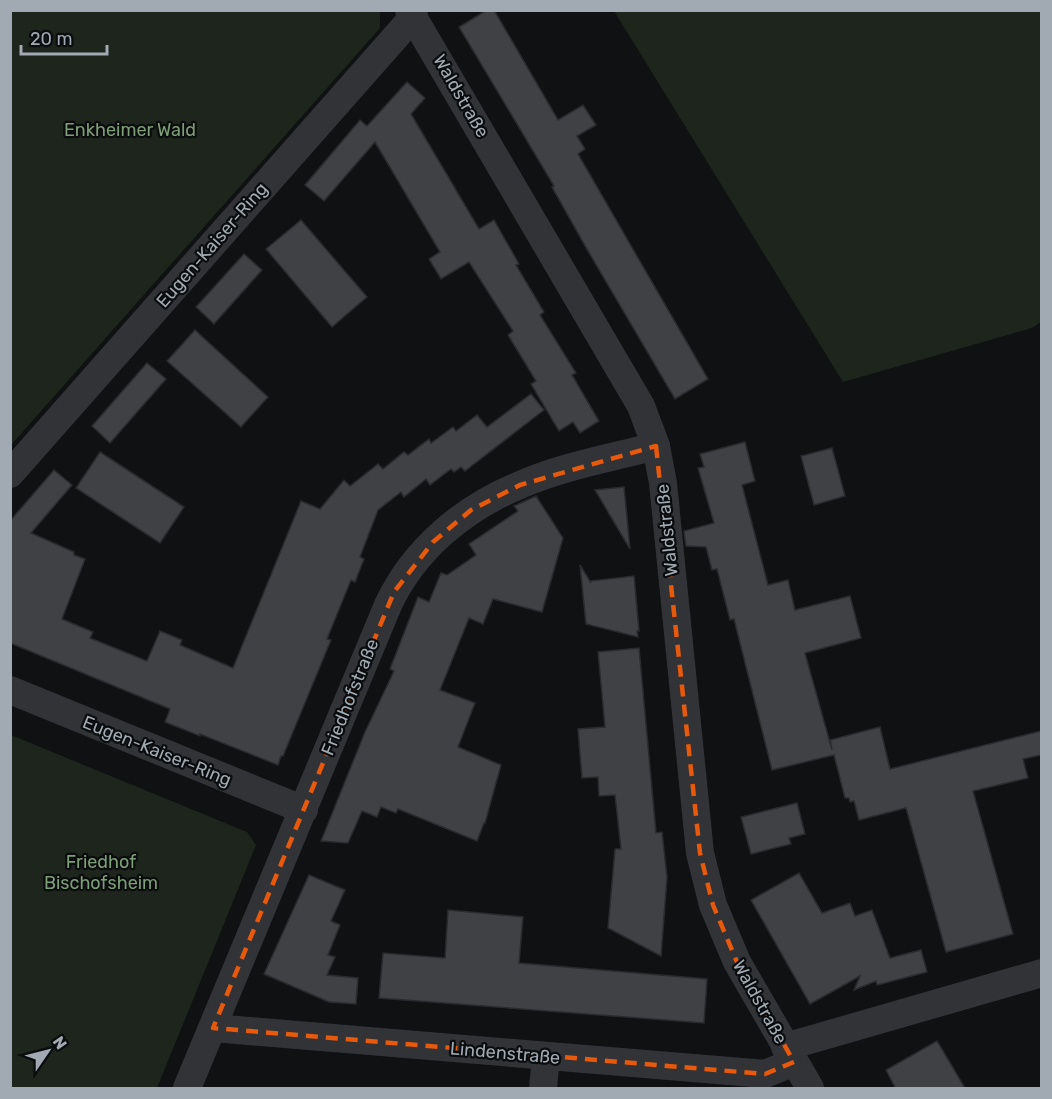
<svg xmlns="http://www.w3.org/2000/svg" width="1052" height="1099" viewBox="0 0 1052 1099" font-family="Rubik,sans-serif">
<rect width="100%" height="100%" fill="#101112"/>
<g fill="#1d251d">
<path d="M11 10 380 11V28L11 445Z"/>
<path d="M614 11H1041V322L1032 328 843 382Z"/>
<path d="M11 735 247 832 256 845 157 1088H11Z"/>
</g>
<g fill="#3f4145" stroke="#2a2b2e" stroke-width="1.5">
<path d="M487 10H494L558 120 583 105 596 125 577 136 585 149 578 154 708 379 675 399 588 251 552 187 554 186 459 27Z"/>
<path d="M407 82 425 98 411 114 479 229 494 220 519 264 516 265 544 312 540 315 576 373 572 375 599 421 580 433 573 422 559 431 531 384 536 381 508 335 513 331 469 262 441 279 429 259 440 252 375 142 324 201 305 185 360 120 367 126Z"/>
<path d="M301 220 367 297 332 327 266 249Z"/>
<path d="M244 254 262 270 214 324 196 307Z"/>
<path d="M195 330 268 397 241 427 167 361Z"/>
<path d="M147 363 166 379 110 443 92 426Z"/>
<path d="M531 394 544 410 465 471 461 467 454 472 451 469 430 485 426 479 404 497 401 492 378 510 360 557 364 559 355 582 351 580 327 639 331 640 283 756H281L278 765 200 734V736L165 722 170 709 10 643V521L54 470 72 485 31 533 74 552V555L85 559 62 619 93 632 90 638 147 661 160 631 182 640 180 645 233 668 301 501 320 509 344 480 350 486 378 464 383 469 404 452 408 455 429 439 431 443 453 427 456 431 477 415 487 427Z"/>
<path d="M745 442 755 481 742 485 768 585 788 580 795 610 850 596 861 638 805 653 832 750 830 740 880 727 890 769 1041 731V755L1023 759 1028 778 973 791 1013 934 946 952 906 808 859 820 854 801 850 802 849 798H845L834 755 772 770 734 619 730 620 717 569 712 570 706 547 686 546 684 531 714 523 698 468 704 467 700 454Z"/>
<path d="M832 448 845 496 814 505 801 456Z"/>
<path d="M100 452 184 507 160 543 76 488Z"/>
<path d="M624 487 630 549 595 490Z"/>
<path d="M536 496 563 538 542 612 493 599 483 624 469 618 440 690 475 703 458 747 501 765 485 823H484L477 841 398 809 396 813 381 807 377 817 362 811 348 843 321 841 365 732 394 671 390 669 418 597 429 602 441 573 447 575 476 555 469 544 518 511 514 506Z"/>
<path d="M580 565 591 583 590 581 634 576 639 631H637L638 637 586 624Z"/>
<path d="M639 648 656 833 662 832 667 877 661 956 608 928 615 849H621L615 795 599 796 598 777 582 778 578 729 605 727 598 652Z"/>
<path d="M797 803 805 834 789 838 791 844 751 854 741 817Z"/>
<path d="M799 873 822 913 850 903 855 916 872 910 890 958 921 950 927 972 877 985 876 981 854 990 860 976 810 1004 751 900Z"/>
<path d="M309 875 345 890 331 921 340 925 328 955 335 957 327 975 358 978 356 1004 329 1002 264 974Z"/>
<path d="M448 910 523 917 519 963 707 979 704 1023 379 998 383 953 445 958Z"/>
<path d="M937 1041 965 1088 896 1089 886 1070Z"/>
</g>
<g fill="none" stroke-linecap="round" stroke-linejoin="round">
<g stroke="#313337" stroke-width="28">
<path d="M409 10 641 406 656 446 663 483 700 853 713 905 737 962 810 1088"/>
<path d="M10 474 414 16"/>
<path d="M10 690 304 810"/>
<path d="M213 1028 765 1074 794 1062"/>
<path d="M785 1047 1042 973"/>
<path d="M187 1088 388 605C414 549 464 508 520 485 563 466 611 458 656 446"/>
<path d="M543 1088 546 1057"/>
</g>
</g>
<path fill="none" stroke="#e8590c" stroke-width="4.5" stroke-dasharray="12 8" stroke-linejoin="round" d="M656 446 700 853 713 905 737 962 794 1062 765 1074 213 1028 394 592 433 542 471 510 520 485Z"/>
<g text-anchor="middle" dominant-baseline="central" stroke-width="4.5" stroke-linejoin="round" paint-order="stroke">
<g font-size="18" fill="#a1aab3" stroke="#0b0c0d">
<text transform="translate(461 96) rotate(60)">Waldstraße</text>
<text transform="translate(212 245) rotate(-49)">Eugen-Kaiser-Ring</text>
<text transform="translate(667 530) rotate(-96)">Waldstraße</text>
<text transform="translate(350 697) rotate(-68)">Friedhofstraße</text>
<text transform="translate(157 751) rotate(22)">Eugen-Kaiser-Ring</text>
<text transform="translate(760 1002) rotate(61)">Waldstraße</text>
<text transform="translate(505 1053) rotate(5)">Lindenstraße</text>
</g>
<g font-size="18" fill="#7d9f77" stroke="#0b0c0d">
<text x="130" y="130">Enkheimer Wald</text>
<text x="101" y="862">Friedhof<tspan x="101" dy="21">Bischofsheim</tspan></text>
</g>
</g>
<rect width="1052" height="1099" fill="none" stroke="#a1aab3" stroke-width="24"/>
<g transform="translate(48 1051) rotate(55)" stroke="#0b0c0d" stroke-width="4.5" paint-order="stroke">
<path d="M0-4.5L10 22L0 15L-10 22Z" fill="#a1aab3"/>
<text y="-9" font-size="16" font-weight="bold" text-anchor="middle" fill="#a1aab3">N</text>
</g>
<path d="M21 45v9h86v-9" fill="none" stroke="#a1aab3" stroke-width="3"/>
<text x="30" y="45" font-size="18" fill="#a1aab3" stroke="#0b0c0d" stroke-width="4.5" paint-order="stroke">20 m</text>
</svg>
